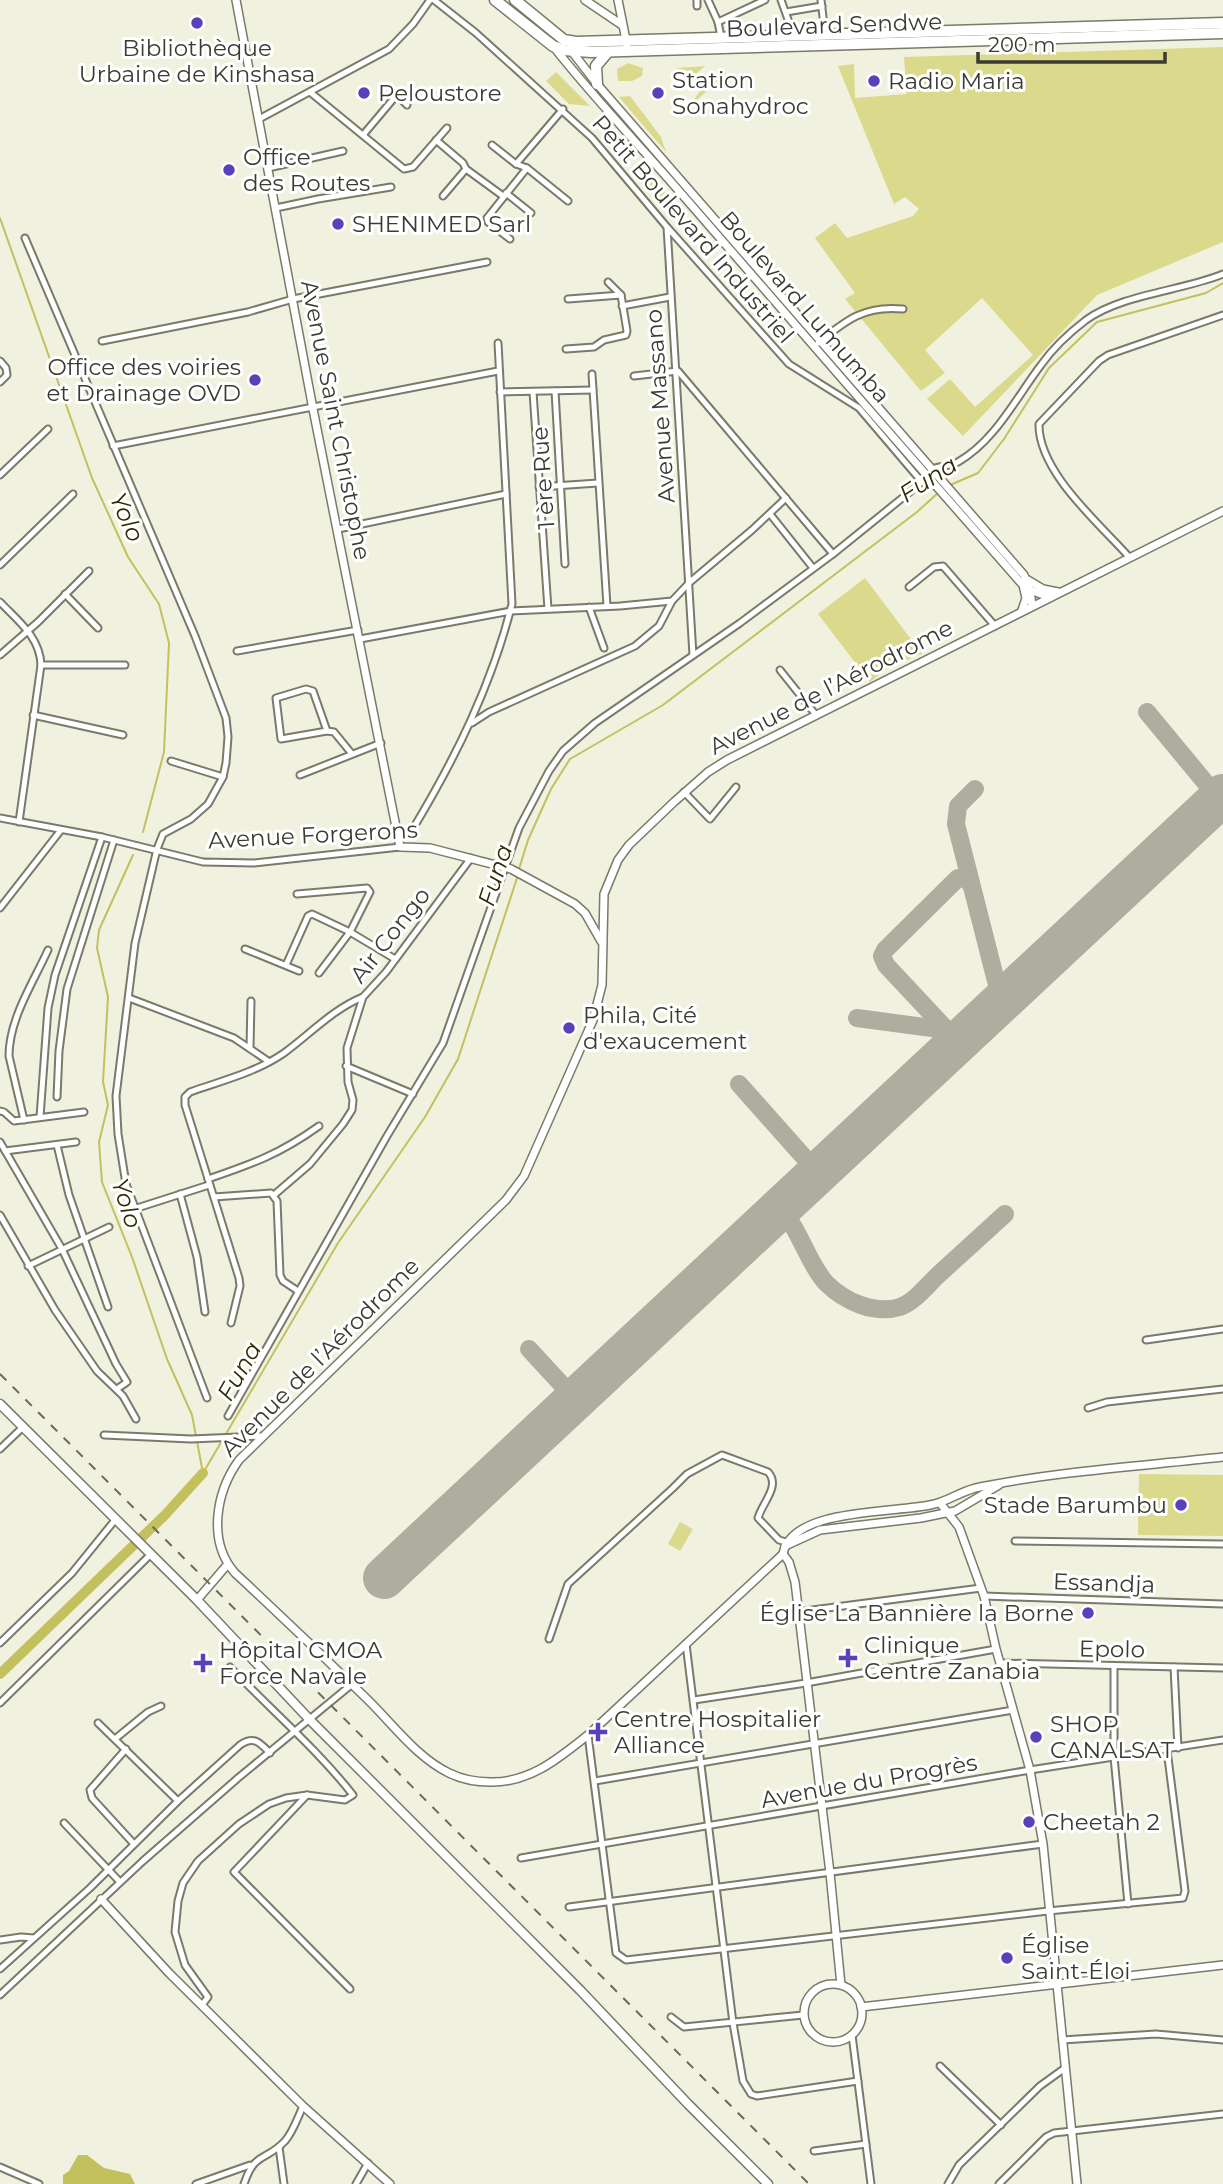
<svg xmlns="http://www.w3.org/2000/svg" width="1223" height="2184" viewBox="0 0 1223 2184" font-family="Montserrat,sans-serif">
<rect width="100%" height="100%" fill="#f1f1e0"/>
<g fill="#dbd98c">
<path d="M1223 47V242L1097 295 963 436 927 399 950 379 975 407 1033 355 982 298 925 350 945 373 921 391 845 299 855 293 815 238 835 223 847 238 913 216 919 209 905 197 894 204 838 66 854 64 855 98 907 94 904 57Z"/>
<path d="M628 63 643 68 642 76 632 81H618L617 69Z"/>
<path d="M705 66 689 80 682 77 677 68Z"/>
<path d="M723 71 726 74 690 106 700 91Z"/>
<path d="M556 72 590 106 569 104 546 81Z"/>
<path d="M630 96 661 137 666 152 619 97Z"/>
<path d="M639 162 659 185 650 193 630 170Z"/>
<path d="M660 188 672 200 664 208 652 195Z"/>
<path d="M865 578 922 654 889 667 870 682 818 614Z"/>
<path d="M1139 1474 1223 1475V1536L1138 1535Z"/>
<path d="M680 1522 693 1529 680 1551 668 1544Z"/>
</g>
<path fill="#c3c05e" d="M78 2155H87L104 2168 130 2174 135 2184H63V2175L69 2171Z"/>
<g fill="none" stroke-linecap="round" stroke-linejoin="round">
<g stroke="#c3c05e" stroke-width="2">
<path d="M0 218 92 478 128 557 159 604 169 643 164 752 143 832"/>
<path d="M950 485 978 473 1004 439 1049 368 1097 322 1206 293 1223 283"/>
<path d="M133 855 99 930 97 948 108 997 103 1082 108 1105 99 1142 102 1182 132 1257 167 1359 192 1415 203 1473"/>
<path d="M519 869 528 840 551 789 570 759 663 705 917 512 939 492"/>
<path d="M203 1473 338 1243 425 1117 458 1059 518 875"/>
</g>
<path stroke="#c3c05e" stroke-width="10" d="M0 1674 165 1515 203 1473"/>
<g stroke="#adada0" stroke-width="18">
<path d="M1147 712 1219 799"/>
<path d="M975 789 958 806 956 824 996 981 1008 997"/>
<path d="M857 1018 947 1030"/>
<path d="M959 1043 886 965 882 956 885 950 958 878H966L971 885"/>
<path d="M739 1084 819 1174"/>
<path d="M781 1210C801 1231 807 1262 826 1283 844 1301 874 1315 900 1307 914 1302 926 1287 937 1276 960 1255 982 1235 1005 1214"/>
<path d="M529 1349 576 1400"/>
</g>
<path stroke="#adada0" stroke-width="42" d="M384 1578 1223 795"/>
<defs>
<g id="street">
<path d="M434 0 476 33 592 138 667 227 789 364 859 408 922 482"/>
<path d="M697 0V6"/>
<path d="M708 0 718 22 721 37"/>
<path d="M781 0 790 25 791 35"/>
<path d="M821 0 825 34"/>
<path d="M786 12 822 6"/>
<path d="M718 22 765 0"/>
<path d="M310 92 404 169 413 167 447 128"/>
<path d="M259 119 389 49 413 24 430 0"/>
<path d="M363 135 395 97H399L407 105"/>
<path d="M436 140 463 163 466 169 503 196"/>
<path d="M492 145 516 164 527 168 568 201"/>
<path d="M516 164 563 109"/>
<path d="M268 168 343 151"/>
<path d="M506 193 531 213"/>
<path d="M443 196 466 169"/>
<path d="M276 208 318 199 391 187"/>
<path d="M667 227 693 655"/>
<path d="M25 238 195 636 226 718 228 737 226 763 223 777 208 804 191 819 163 834 157 849 135 943 116 1096 118 1134 126 1184 207 1398"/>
<path d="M510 239 488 222 487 218 527 168"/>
<path d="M568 299 621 295"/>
<path d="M622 306 670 297"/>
<path d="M102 341 248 312 293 299 487 262"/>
<path d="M818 343C846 320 865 305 903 309"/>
<path d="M566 349 594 347 604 340 626 335 627 331 621 295 608 282"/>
<path d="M0 361 6 368 7 375 0 382"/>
<path d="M592 374 607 606"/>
<path d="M634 376 678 371 833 554"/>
<path d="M555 391 565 564"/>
<path d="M500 392 593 390"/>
<path d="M533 392 548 609"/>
<path d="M113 446 498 371"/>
<path d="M932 469C940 466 950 466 958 462 995 441 1016 398 1041 365 1053 348 1069 333 1086 320 1122 294 1182 291 1223 274"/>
<path d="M0 475 48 429"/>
<path d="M539 487 598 483"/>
<path d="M770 514 813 568"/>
<path d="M338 529 506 494"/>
<path d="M1130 558C1100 524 1038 472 1039 424L1099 361 1108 355 1223 315"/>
<path d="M0 565 73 494"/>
<path d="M909 587 934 567 943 566 995 626"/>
<path d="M65 594 98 628"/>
<path d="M0 602C18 621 40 637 41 665L19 822"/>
<path d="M589 607 604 648"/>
<path d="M360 639 511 611 620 606 672 601 690 582 752 530 786 498"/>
<path d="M237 651 358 630"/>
<path d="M0 655 38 622 89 571"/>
<path d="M41 665H125"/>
<path d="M780 670 816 715"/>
<path d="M33 715 123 735"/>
<path d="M472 723 489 712 635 646 659 626 672 601"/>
<path d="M327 731 313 691 306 689 276 698 281 739 327 731 334 732 352 754"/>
<path d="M171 761 223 777"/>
<path d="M300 775 381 743"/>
<path d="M684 792 710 819 736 787"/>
<path d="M0 818 102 837 203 862 254 863 400 847"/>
<path d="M399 837 406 835 414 827C456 757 492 684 512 604L498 343"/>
<path d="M297 894 367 888 370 892 350 932 319 973"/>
<path d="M0 908 61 830"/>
<path d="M245 949 299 971"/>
<path d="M286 965 308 916 312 914 350 932 395 959"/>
<path d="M129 998 234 1038 268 1061"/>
<path d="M250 1048 251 1001"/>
<path d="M346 1066 413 1094"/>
<path d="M57 1097 59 1051 67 989 114 840"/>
<path d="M0 1111 4 1112 14 1121 84 1112"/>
<path d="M40 1117 48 1008 55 975 102 837"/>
<path d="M24 1120 9 1056C9 1019 33 983 48 950"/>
<path d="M0 1142 62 1249 116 1364 127 1382 117 1389"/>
<path d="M57 1145 69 1195 108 1307"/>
<path d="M5 1151 76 1142"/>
<path d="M208 1179C252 1164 280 1154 319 1126"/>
<path d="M180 1194 197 1257 205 1312"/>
<path d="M274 1195 310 1164 343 1124 352 1110 353 1100 348 1082 347 1048 363 997 386 972 471 858"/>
<path d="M214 1197 271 1193 277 1201 280 1275 283 1281 298 1291"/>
<path d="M134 1209 209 1185"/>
<path d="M0 1215 55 1310 97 1371 123 1396 136 1419"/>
<path d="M28 1266 109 1227"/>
<path d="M231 1323 240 1286 239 1278 185 1105V1097L190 1092C221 1081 257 1072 284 1053 310 1034 333 1009 363 997"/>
<path d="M1146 1340 1223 1329"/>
<path d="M1088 1408 1107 1402 1223 1389"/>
<path d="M228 1416 387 1136 443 1043 519 828 549 771 563 751 595 723 740 623 833 554 927 478"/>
<path d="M104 1435 191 1439 263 1436"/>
<path d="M0 1449 23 1427"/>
<path d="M1015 1541 1223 1544"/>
<path d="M984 1596 1223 1604"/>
<path d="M797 1612 981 1588"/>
<path d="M549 1639 568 1584 673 1488 687 1474 722 1455 768 1472C781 1486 762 1503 758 1518L779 1540 786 1542"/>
<path d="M0 1643 72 1573 115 1520"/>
<path d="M686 1644 733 2023 743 2081 751 2094 757 2096 858 2081"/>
<path d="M1000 1663 1223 1668"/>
<path d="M1114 1667V1757L1128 1904"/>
<path d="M1174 1667 1178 1748"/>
<path d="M694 1700 806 1683 996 1649"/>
<path d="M0 1703 151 1554"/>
<path d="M98 1723 178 1801"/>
<path d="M588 1735 616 1953 626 1960 1048 1911 1183 1898 1185 1891 1167 1750"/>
<path d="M115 1739 148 1712 161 1706"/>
<path d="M126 1749 90 1790 92 1798 134 1844"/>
<path d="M595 1781 1013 1710"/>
<path d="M307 1795 234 1872 350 1989"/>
<path d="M64 1823 120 1882"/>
<path d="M521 1858 1030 1770 1223 1740"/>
<path d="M569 1907 1043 1844"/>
<path d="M0 1940 21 1937 34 1938"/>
<path d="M0 1969 90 1888 178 1801 240 1745C254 1735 260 1743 270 1753"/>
<path d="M0 1995 143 1861 238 1778 351 1685"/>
<path d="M202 2005 208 1997 185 1965 175 1932 178 1901 183 1883 198 1861 239 1824 269 1804 286 1798 307 1795 345 1800 353 1795C316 1748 271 1710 230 1667"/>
<path d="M671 2017 684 2027 803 2015"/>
<path d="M852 2035 871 2184"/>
<path d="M1062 2040 1156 2034 1223 2040"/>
<path d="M940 2066 1001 2125"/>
<path d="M279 2147 284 2184"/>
<path d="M814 2151 866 2144"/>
<path d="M0 2167 39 2184"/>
<path d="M196 2184 250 2165"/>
<path d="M244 2184C255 2151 265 2162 285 2141 293 2132 298 2117 303 2106"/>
<path d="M356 2184 368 2163"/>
<path d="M948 2184 959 2165 1040 2086 1065 2068"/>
<path d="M999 2184 1046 2137 1054 2133 1223 2114"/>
</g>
<g id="secondary">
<path d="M236 0 313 409 400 847 430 848 511 869 575 904 585 913 601 941"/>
<path d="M585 0 622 25"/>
<path d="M618 0 627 45"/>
<path d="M553 46C597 102 647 153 693 207 802 333 912 459 1022 584L1030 590 1049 597"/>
<path d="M570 49 597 84 1024 575 1030 590 1032 606"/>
<path d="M1223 511 727 760 708 772 674 802 629 845 618 860 604 894 602 985 593 1020 524 1176 506 1200 239 1460C216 1492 207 1541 235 1573 279 1614 323 1656 366 1698 392 1723 416 1757 449 1773 461 1779 477 1782 490 1782 530 1783 559 1758 588 1735L783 1554C791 1508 893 1513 930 1505 948 1502 962 1490 980 1487 1060 1471 1142 1466 1223 1457"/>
<path d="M1028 580 1043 589 1058 592"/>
<path d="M1022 610 1026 598 1023 585"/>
<path d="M940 1503 959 1527 984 1596 996 1649 1030 1770 1043 1844 1077 2184"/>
<path d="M785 1546 820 1530 921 1518 955 1511 999 1485"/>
<path d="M783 1554 789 1562 795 1582 830 1873 841 1985"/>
<path d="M197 1600 227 1565"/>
<path d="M101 1899 169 1973 303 2106 390 2184"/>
<circle cx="833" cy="2013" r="29"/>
<path d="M861 2007 1223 1965"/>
</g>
<path id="primary" d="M0 1404 197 1600 310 1720 580 1990 688 2104 768 2184"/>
<g id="highway">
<path d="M495 0 553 46 563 50 591 52 1223 33"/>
<path d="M515 0 564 40 576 42 1223 23"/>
<path d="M597 84 596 66 607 53"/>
</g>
</defs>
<use href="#street" stroke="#7a7a6a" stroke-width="9"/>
<use href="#secondary" stroke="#7a7a6a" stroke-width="10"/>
<use href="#primary" stroke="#7a7a6a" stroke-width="11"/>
<use href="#highway" stroke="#7a7a6a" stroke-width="13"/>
<use href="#street" stroke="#fff" stroke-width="5"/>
<use href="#secondary" stroke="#fff" stroke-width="7"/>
<use href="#primary" stroke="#fff" stroke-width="8"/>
<use href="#highway" stroke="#fff" stroke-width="10"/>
<path stroke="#696960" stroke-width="2" stroke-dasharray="9 9" stroke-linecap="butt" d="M0 1374 809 2184"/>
</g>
<g fill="#5a40b9" stroke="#fff" stroke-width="2.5">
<circle cx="197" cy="23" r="7"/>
<circle cx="874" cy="81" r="7"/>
<circle cx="364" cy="93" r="7"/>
<circle cx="658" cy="93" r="7"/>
<circle cx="229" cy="170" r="7"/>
<circle cx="338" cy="224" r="7"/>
<circle cx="255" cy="380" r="7"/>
<circle cx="569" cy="1028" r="7"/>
<circle cx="1181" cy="1505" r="7"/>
<circle cx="1088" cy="1613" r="7"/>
<path d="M844.5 1647.5h7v7h7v7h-7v7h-7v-7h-7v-7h7z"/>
<path d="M199.5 1652.5h7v7h7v7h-7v7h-7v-7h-7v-7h7z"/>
<path d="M594.5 1721.5h7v7h7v7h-7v7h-7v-7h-7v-7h7z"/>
<circle cx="1036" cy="1737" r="7"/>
<circle cx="1029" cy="1822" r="7"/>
<circle cx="1007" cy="1958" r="7"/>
</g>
<g text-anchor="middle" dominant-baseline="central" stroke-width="6" stroke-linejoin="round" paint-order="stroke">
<g font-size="23" fill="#3b3b34" stroke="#fff">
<text transform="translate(834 25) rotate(-2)">Boulevard Sendwe</text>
<text transform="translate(693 229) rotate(49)">Petit Boulevard Industriel</text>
<text transform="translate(805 307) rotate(49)">Boulevard Lumumba</text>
<text transform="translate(660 406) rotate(-94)">Avenue Massano</text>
<text transform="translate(336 420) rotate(79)">Avenue Saint Christophe</text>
<text transform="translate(543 478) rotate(-94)">1 ère Rue</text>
<text transform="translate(831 687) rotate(-27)">Avenue de l’Aérodrome</text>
<text transform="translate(313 835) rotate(-3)">Avenue Forgerons</text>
<text transform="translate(390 935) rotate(-52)">Air Congo</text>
<text transform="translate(320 1357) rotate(-45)">Avenue de l’Aérodrome</text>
<text transform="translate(1104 1583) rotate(2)">Essandja</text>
<text transform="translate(1112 1649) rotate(1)">Epolo</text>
<text transform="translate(869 1781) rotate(-10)">Avenue du Progrès</text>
</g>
<g font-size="23" fill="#3b3b34" stroke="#fff" text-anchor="start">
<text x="197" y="48" text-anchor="middle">Bibliothèque<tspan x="197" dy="26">Urbaine de Kinshasa</tspan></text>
<text x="672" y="80">Station<tspan x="672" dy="26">Sonahydroc</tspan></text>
<text x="888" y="81">Radio Maria</text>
<text x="378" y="93">Peloustore</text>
<text x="243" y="157">Office<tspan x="243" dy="26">des Routes</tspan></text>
<text x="352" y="224">SHENIMED Sarl</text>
<text x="241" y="367" text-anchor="end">Office des voiries<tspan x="241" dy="26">et Drainage OVD</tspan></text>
<text x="583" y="1015">Phila, Cité<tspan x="583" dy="26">d'exaucement</tspan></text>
<text x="1167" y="1505" text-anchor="end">Stade Barumbu</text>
<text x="1074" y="1613" text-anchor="end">Église La Bannière la Borne</text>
<text x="864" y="1645">Clinique<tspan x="864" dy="26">Centre Zanabia</tspan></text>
<text x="219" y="1650">Hôpital CMOA<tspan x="219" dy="26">Force Navale</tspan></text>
<text x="614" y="1719">Centre Hospitalier<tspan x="614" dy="26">Alliance</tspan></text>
<text x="1050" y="1724">SHOP<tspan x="1050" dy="26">CANALSAT</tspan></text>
<text x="1043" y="1822">Cheetah 2</text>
<text x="1021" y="1945">Église<tspan x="1021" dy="26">Saint-Éloi</tspan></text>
</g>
<g font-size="24" font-style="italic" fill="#2e2c01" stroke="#fff">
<text transform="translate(928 479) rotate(-33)">Funa</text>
<text transform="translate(127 517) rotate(66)">Yolo</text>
<text transform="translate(495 875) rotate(-72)">Funa</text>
<text transform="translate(127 1203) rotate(72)">Yolo</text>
<text transform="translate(239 1371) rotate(-60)">Funa</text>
</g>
</g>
<path d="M978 52v10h187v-10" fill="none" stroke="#3b3b34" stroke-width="3.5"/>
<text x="988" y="52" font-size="21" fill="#3b3b34" stroke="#ffffff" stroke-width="5" paint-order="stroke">200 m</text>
</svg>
